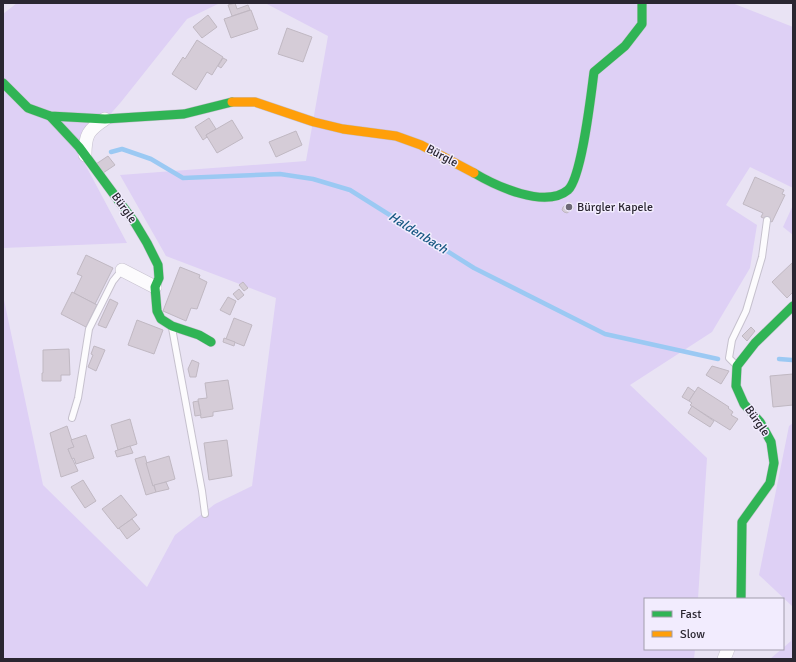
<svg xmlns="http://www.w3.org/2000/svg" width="796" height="662" viewBox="0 0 796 662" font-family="Signika,sans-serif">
<rect width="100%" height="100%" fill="#e9e3f4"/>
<g fill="#ded0f5">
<path d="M17 3H220L187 19 121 102 78 151 127 243 3 248V14Z"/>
<path d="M265 3H732L793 27V188L750 167 726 205 757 225 750 268 712 332 630 385 707 458 698 599H645V649H695L694 659H3V295L43 485 147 587 175 535 215 504 252 486 276 298 166 256 120 175 306 161 328 36Z"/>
<path d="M793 205V235L783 227Z"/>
<path d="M793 423V659H770L791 641 793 607 759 575 789 426Z"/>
</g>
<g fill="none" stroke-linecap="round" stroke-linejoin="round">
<g stroke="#9bc9f3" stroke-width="4.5">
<path d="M111 152 122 149 151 159 183 178 280 174 313 179 350 190 474 268 605 334 718 359"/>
<path d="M779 359 792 360"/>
</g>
</g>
<g fill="#d5ccd7" stroke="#c0b8c2">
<path d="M235 3 237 9 248 5 250 10 232 16 228 5Z"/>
<path d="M251 10 258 29 231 38 224 19Z"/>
<path d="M208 15 217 27 202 38 193 27Z"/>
<path d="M287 28 312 37 303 62 278 54Z"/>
<path d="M197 40 223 57 212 75 207 72 196 90 172 74 183 57 185 59Z"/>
<path d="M223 58 227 60 221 68 218 66Z"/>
<path d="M209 118 216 129 206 135 207 137 203 140 195 127Z"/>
<path d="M232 120 243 138 217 153 206 135Z"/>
<path d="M296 131 302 145 276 157 269 142Z"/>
<path d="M108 156 115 165 103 173 96 164Z"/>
<path d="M755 177 784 190 782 194 785 195 772 222 761 217 763 213 743 204Z"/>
<path d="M570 202 574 208 567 213 564 212 562 210 563 207Z"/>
<path d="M86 255 113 268 95 304 74 293 82 276 77 274Z"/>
<path d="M792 263 793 292 787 298 772 282Z"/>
<path d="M180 267 200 275 199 278 207 282 197 309 191 308 186 321 163 311Z"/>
<path d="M243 282 248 288 244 291 239 285Z"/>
<path d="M239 289 244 295 238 300 233 294Z"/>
<path d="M72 292 97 305 86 327 61 314Z"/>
<path d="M228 297 236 301 230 315 220 310Z"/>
<path d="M110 299 118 303 106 328 98 325Z"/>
<path d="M234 318 252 325 244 346 226 339Z"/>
<path d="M137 320 163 330 154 354 128 345Z"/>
<path d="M751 327 755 331 747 341 742 336Z"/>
<path d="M224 338 235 342 234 346 223 342Z"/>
<path d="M94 346 105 350 96 371 88 367 93 355 91 354Z"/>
<path d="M69 349 70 375H61V381H42V373H43V350Z"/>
<path d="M192 360 199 363 196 377H190L188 369Z"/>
<path d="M712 366 729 371 721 384 706 375Z"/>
<path d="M793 374V405L773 407 770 376Z"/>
<path d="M228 380 233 409 213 412V416L201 418 198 399 207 398 205 383Z"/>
<path d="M688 387 695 392 689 401 682 397Z"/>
<path d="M698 387 729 407 728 408 733 412 731 415 738 419 730 430 690 405 692 403 689 401Z"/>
<path d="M198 401 201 415 195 416 193 402Z"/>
<path d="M692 406 714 421 710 427 688 413Z"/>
<path d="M130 419 137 444 118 450 111 425Z"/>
<path d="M67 426 74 447 68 449 78 471 61 477 50 433Z"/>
<path d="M86 435 94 458 76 464 74 458 72 459 68 449 74 447 71 440Z"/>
<path d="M227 440 232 476 209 480 204 443Z"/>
<path d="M130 446 133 453 117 457 115 451Z"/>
<path d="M145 456 153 486 154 485 156 492 146 495 135 459Z"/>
<path d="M169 456 175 479 153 486 146 463Z"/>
<path d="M83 480 96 501 85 508 71 487Z"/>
<path d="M166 482 169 489 156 492 154 485Z"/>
<path d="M121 495 137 515 118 529 102 509Z"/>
<path d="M132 519 140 529 127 539 119 528Z"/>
</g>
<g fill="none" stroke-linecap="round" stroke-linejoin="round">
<defs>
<g id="lane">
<path d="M172 328 202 491 205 514"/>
<path d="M736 365 729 358 732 340 746 311 762 257 767 220"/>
<path d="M72 418 78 398 89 329 113 281 122 270"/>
</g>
<g id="street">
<path d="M85 155C85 135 88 130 105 119"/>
<path d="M122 270 155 287"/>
<path d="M724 659 728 649"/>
</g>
<g id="fast">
<path d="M3 83 28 108 50 116 105 119 184 114 232 102"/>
<path d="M50 116 79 147 135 223 147 243 158 265 159 278 155 287 157 311 161 319 172 326 199 335 211 342"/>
<path d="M474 173C496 186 545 209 568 190 582 177 591 94 594 72L625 46 642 24V3"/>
<path d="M741 599 742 522 770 483 774 463 771 442 760 422 744 404 736 386 737 366 755 343 793 306"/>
</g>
<path id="slow" d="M232 102H255L314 122 343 129 396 136 421 145 474 173"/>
</defs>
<use href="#lane" stroke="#c6c1ce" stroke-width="8"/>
<use href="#street" stroke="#c6c1ce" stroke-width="14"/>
<use href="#fast" stroke="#c6c1ce" stroke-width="10"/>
<use href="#slow" stroke="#c6c1ce" stroke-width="10"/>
<use href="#lane" stroke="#fcfbfd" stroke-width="6"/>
<use href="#street" stroke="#fcfbfd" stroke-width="13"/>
<use href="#fast" stroke="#30b455" stroke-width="9"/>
<use href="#slow" stroke="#ff9f0a" stroke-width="9"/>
</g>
<circle fill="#6d6875" stroke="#f2ecfe" stroke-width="1.5" cx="569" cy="207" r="4"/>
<g text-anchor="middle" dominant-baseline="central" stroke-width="3" stroke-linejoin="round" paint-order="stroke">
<g font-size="12" fill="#2a2631" stroke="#f2ecfe">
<text transform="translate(442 156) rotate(28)">Bürgle</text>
<text transform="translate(124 208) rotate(54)">Bürgle</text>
<text transform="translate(757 421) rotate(55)">Bürgle</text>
</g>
<g font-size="12" fill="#2a2631" stroke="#f2ecfe" text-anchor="start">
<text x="577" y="207">Bürgler Kapele</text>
</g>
<g font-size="13" font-style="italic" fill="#175883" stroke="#f2ecfe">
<text transform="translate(418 233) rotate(32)">Haldenbach</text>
</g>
</g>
<rect width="796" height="662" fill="none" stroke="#2a2631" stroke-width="8"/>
<rect x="644" y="598" width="140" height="52" fill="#f2ecfe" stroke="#a29dac"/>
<rect x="652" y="611" width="20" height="6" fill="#30b455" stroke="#a29dac"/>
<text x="680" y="618" font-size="12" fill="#2a2631">Fast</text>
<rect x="652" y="631" width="20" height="6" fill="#ff9f0a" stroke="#a29dac"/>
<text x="680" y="638" font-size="12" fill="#2a2631">Slow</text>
</svg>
